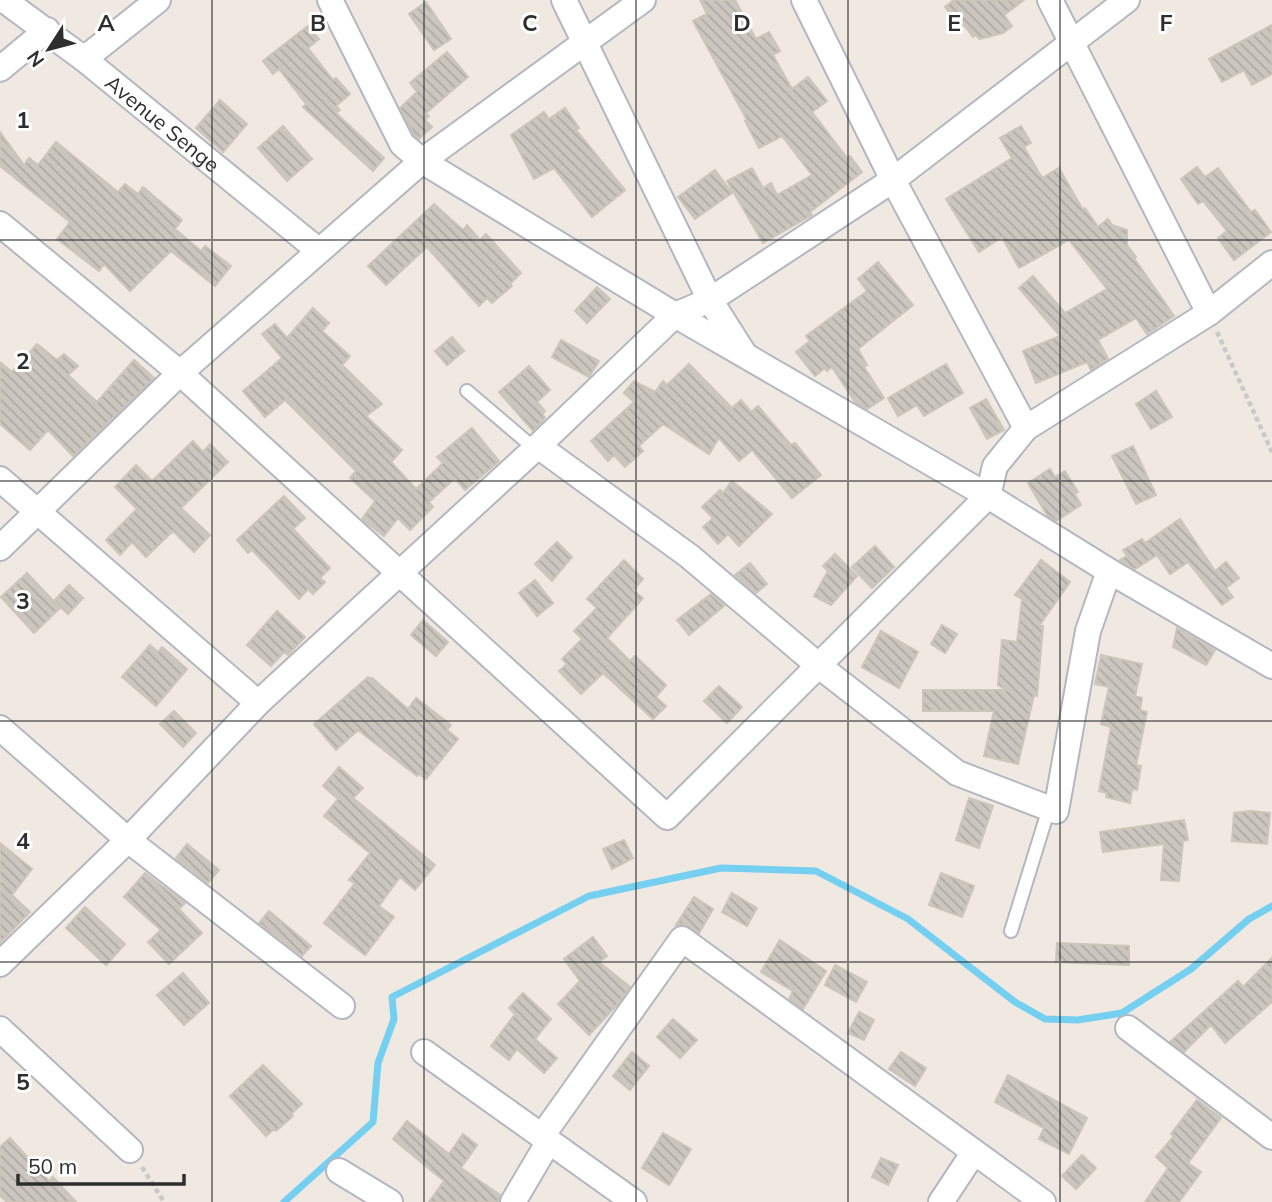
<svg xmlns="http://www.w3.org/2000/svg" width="1272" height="1202" viewBox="0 0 1272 1202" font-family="Mulish,sans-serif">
<defs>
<pattern id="building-back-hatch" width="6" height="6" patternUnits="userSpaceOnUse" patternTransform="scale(1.75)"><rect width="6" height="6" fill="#cbc7bf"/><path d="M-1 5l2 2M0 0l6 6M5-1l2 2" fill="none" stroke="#afaba4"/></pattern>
</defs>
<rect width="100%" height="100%" fill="#efe9e1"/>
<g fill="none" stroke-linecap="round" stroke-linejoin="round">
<path stroke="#75cff0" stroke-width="7" d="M284 1202 373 1122 378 1063 394 1019 392 997 589 896 721 868 816 871 908 919 1015 1002 1045 1019 1078 1020 1122 1013 1191 969 1249 919 1272 906"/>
</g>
<g fill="url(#building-back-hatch)" stroke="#cbc5ba" stroke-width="2">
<path d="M700 0H735L756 39 769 32 780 51 773 55 792 89 808 77 827 101 812 112 847 158 850 156 862 172 810 212 812 215 763 243 727 181 752 168 763 188 771 183 777 195 812 175 782 136 759 148 745 121 747 120 693 21 707 14Z"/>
<path d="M954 0H1024L1004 15 1012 26 1003 33 979 39 976 35 973 37 964 25 960 27 945 7Z"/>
<path d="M426 2 451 39 434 50 409 14Z"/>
<path d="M1272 25V74L1252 85 1244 70 1222 82 1209 59Z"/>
<path d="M308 26 319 39 308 48 333 80 336 78 350 94 336 106 340 110 336 113 384 158 373 171 303 107 306 104 279 69 273 74 263 61Z"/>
<path d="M447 52 468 77 426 113 429 116 425 120 432 127 419 139 414 135 400 108 417 92 410 83Z"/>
<path d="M220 100 247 124 223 152 196 128Z"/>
<path d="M565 108 579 128 576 130 625 190 592 217 554 168 534 179 511 135 544 112 549 119Z"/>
<path d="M283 126 312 159 287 181 258 148Z"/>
<path d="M1021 126 1031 143 1024 147 1042 178 1059 168 1083 210 1085 208 1098 227 1108 219 1112 225 1127 230V245L1136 257 1134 258 1174 316 1147 334 1136 318 1098 340 1108 359 1091 370 1087 362 1036 383 1023 351 1060 336 1019 288 1033 276 1065 313 1107 289 1069 240 1019 268 1002 237 979 252 946 199 1012 158 1000 138Z"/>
<path d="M0 132 24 165 29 158 38 165 56 142 118 192 125 184 138 194 143 187 182 220 175 229 201 251 205 246 231 266 215 286 171 251 130 291 104 264 99 271 57 239 70 222 0 166Z"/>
<path d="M1197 167 1205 177 1218 168 1251 212 1255 210 1271 232 1234 260 1218 238 1227 231 1203 201 1198 204 1181 179Z"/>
<path d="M715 170 732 193 695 219 678 197Z"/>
<path d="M434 204 463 230 467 225 480 240 486 234 521 273 510 284 512 286 492 303 487 298 479 306 427 247 386 285 368 266Z"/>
<path d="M878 262 913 305 858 349 867 365 864 367 884 398 867 409 855 402 832 367 827 371 825 368 815 376 796 352 810 341 806 336 867 291 858 279Z"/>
<path d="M597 287 610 299 587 323 575 311Z"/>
<path d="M313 308 329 323 322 331 350 356 342 365 382 404 366 416 402 450 391 462 416 489 443 463 437 457 472 428 499 461 465 490 455 478 429 502 433 507 410 530 398 518 384 536 364 521 362 519 375 501 350 478 356 471 285 400 265 417 243 391 282 358 262 334 275 324 287 338Z"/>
<path d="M452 337 464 351 447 365 435 351Z"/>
<path d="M561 340 599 361 589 377 552 357Z"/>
<path d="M37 344 57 360 64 354 78 366 68 375 97 402 134 360 154 378 73 456 48 430 30 450 0 424V362L12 372Z"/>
<path d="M689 364 732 408 741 400 751 412 758 406 791 445 795 443 821 475 792 498 752 450 739 461 719 438 709 454 663 424 639 446 643 451 625 467 614 455 608 461 591 441 634 402 624 393 634 381 655 392 663 381 667 385Z"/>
<path d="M946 364 963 393 924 416 917 405 898 416 888 398Z"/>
<path d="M529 366 550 390 537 402 545 411 542 414 545 418 533 431 499 392Z"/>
<path d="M1156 391 1172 417 1151 429 1136 404Z"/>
<path d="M986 399 1004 430 987 439 970 408Z"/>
<path d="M193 441 203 452 210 444 228 462 181 508 210 535 194 552 173 531 146 557 132 542 120 555 106 540 137 509 115 487 136 465 152 481Z"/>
<path d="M1133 446 1156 495 1136 504 1112 456Z"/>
<path d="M1050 469 1055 477 1065 471 1078 492 1074 493 1081 505 1056 521 1047 515 1028 483Z"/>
<path d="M732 481 772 514 739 546 728 534 718 544 703 527 713 518 702 507 720 490 723 493Z"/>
<path d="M284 496 305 518 293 529 330 568 320 578 325 582 313 594 308 589 299 599 252 550 248 553 237 540Z"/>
<path d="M1180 519 1215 571 1226 562 1239 578 1226 588 1233 597 1222 605 1188 562 1170 574 1157 555 1135 569 1120 560 1127 556 1123 550 1142 539 1145 543Z"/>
<path d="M557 542 572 557 552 581 535 564Z"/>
<path d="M875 546 894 567 872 588 852 567Z"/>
<path d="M835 554 857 576 831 605 814 596 828 571 823 566Z"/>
<path d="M624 560 643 579 633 590 643 598 607 638 630 661 635 656 666 685 656 697 666 706 653 719 603 673 581 694 559 671 567 664 562 659 582 639 574 631 597 608 587 599Z"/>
<path d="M1041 560 1070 582 1039 626H1043L1037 696 1034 695 1018 764 984 756 994 711H923V690H1006L998 685 1002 640 1017 642 1022 599 1015 595Z"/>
<path d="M750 563 767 584 756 593 735 575Z"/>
<path d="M27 573 60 608 34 633 1 597Z"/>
<path d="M535 580 553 603 537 616 519 593Z"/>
<path d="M69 585 83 598 68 614 54 601Z"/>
<path d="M711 594 724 606 689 635 677 620Z"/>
<path d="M277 611 305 637 288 655 284 652 271 666 247 645Z"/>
<path d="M423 620 448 642 436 656 411 635Z"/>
<path d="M942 625 957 634 945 653 931 644Z"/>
<path d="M1177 628 1215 650 1206 665 1173 647Z"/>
<path d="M881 631 918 652 899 688 862 667Z"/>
<path d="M150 645 158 652 162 647 187 669 156 706 122 677Z"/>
<path d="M1101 655 1142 664 1135 696 1142 698 1140 710 1147 712 1136 765 1141 766 1137 790 1132 789 1130 803 1106 797 1107 793 1099 791 1111 727 1101 724 1109 687 1095 684Z"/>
<path d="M368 677 370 679 372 678 408 709 416 698 451 725 447 730 458 739 426 779 419 774 417 776 358 730 336 750 314 724Z"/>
<path d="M719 686 742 707 727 723 704 701Z"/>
<path d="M174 711 196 733 183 747 160 724Z"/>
<path d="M339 767 363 788 353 798 435 865 415 890 400 877 379 906 394 917 365 955 324 923 355 883 349 880 370 853 324 816 338 799 323 786Z"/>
<path d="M969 798 993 806 979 848 956 840Z"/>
<path d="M1250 811 1270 813 1267 844 1232 841 1234 813Z"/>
<path d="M1184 820 1188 840 1183 841 1179 881 1161 880 1164 844 1103 852 1100 832Z"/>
<path d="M624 840 633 858 612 869 603 849Z"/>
<path d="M0 843 32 869 12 895 30 912 0 943Z"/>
<path d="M187 844 219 870 208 883 176 858Z"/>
<path d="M145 873 185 903 179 909 202 933 169 964 148 942 161 930 124 897Z"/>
<path d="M941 873 974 886 962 917 929 905Z"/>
<path d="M732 893 757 908 747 926 722 912Z"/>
<path d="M694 897 713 909 699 933 684 924 676 925Z"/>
<path d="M85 907 125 944 106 965 66 928Z"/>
<path d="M269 911 311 946 302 956 259 923Z"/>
<path d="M593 937 607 956 599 962 630 987 616 1006 589 1035 558 1004 580 981 564 959Z"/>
<path d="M780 940 826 971 803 1009 789 999 793 991 761 972Z"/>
<path d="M1057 943 1129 946V965L1056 962Z"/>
<path d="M1272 958V1002L1225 1043 1211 1025 1184 1052 1170 1042 1238 981 1243 987Z"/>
<path d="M835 965 867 982 856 1002 825 985Z"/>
<path d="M183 973 209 1003 184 1025 157 995Z"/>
<path d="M523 993 551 1019 535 1039 557 1058 544 1073 517 1049 509 1060 491 1046 515 1014 509 1008Z"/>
<path d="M859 1012 874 1020 864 1040 848 1033Z"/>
<path d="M673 1019 697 1040 680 1058 657 1037Z"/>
<path d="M632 1052 649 1066 630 1090 613 1076Z"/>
<path d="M901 1052 926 1068 915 1086 889 1069Z"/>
<path d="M263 1065 302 1104 291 1114 293 1116 276 1131 274 1129 266 1136 230 1096Z"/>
<path d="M1008 1075 1087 1118 1069 1154 1039 1139 1044 1128 995 1102Z"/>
<path d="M1197 1100 1221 1118 1188 1163 1201 1172 1179 1202H1145L1168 1168 1156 1157 1174 1136 1171 1134Z"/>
<path d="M407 1121 449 1154 463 1134 477 1145 461 1168 500 1195 498 1202H429L444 1181 393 1139Z"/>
<path d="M663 1133 691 1149 669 1185 642 1168Z"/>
<path d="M10 1138 49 1181 53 1177 76 1202H7L0 1196V1147Z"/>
<path d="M1082 1155 1096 1168 1076 1189 1062 1176Z"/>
<path d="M881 1158 898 1165 888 1185 872 1177Z"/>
</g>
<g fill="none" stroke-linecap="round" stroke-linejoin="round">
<defs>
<g id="lane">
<path d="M467 391 535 449"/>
<path d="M1011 931 1049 808"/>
</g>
<g id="street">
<path id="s1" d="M4 0 84 59 318 250"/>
<path d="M330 0 402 144 422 161 675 315 988 496 1109 571 1272 666"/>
<path d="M564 0 710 300 743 352"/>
<path d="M804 0 893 180 1026 428"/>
<path d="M1050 0 1209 313"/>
<path d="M84 59 158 0"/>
<path d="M0 69 47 30"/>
<path d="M0 224 180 373 667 817 988 496 995 466 1026 428 1209 313 1272 263"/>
<path d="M538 446 689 556 819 666 957 773 1056 811 1088 631 1109 571"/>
<path d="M0 479 258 703"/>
<path d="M0 548 180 373 422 161 643 0"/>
<path d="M0 728 128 840 342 1006"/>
<path d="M0 964 128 840 258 703 538 446 675 315 710 300 893 180 1127 0"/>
<path d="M1128 1028 1272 1137"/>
<path d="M0 1029 130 1150"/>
<path d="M424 1052 634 1202"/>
<path d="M542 1136 682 939 1043 1202"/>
<path d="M339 1171 390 1202"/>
<path d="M513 1202 549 1141"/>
<path d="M941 1202 974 1152"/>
</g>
</defs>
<use href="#lane" stroke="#b4b7c1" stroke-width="16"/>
<use href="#street" stroke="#b4b7c1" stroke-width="28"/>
<g stroke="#c9c9c9" stroke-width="4.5" stroke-dasharray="5 3.5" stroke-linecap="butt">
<path d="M1217 332 1272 452"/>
<path d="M142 1167 164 1202"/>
</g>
<use href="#lane" stroke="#fff" stroke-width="12"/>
<use href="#street" stroke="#fff" stroke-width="24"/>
</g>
<path fill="none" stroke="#2e2e2e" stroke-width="2" stroke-opacity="0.55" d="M212 0V1202M424 0V1202M636 0V1202M848 0V1202M1060 0V1202M0 240H1272M0 481H1272M0 721H1272M0 962H1272"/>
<g text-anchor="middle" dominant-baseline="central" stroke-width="6" stroke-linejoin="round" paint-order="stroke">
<g font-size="21" fill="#2e2e2e" stroke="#fff">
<text stroke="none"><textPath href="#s1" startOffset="201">Avenue Senge</textPath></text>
</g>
</g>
<g font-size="23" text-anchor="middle" font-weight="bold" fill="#2e2e2e" stroke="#fff" stroke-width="6" stroke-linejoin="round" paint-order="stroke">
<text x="106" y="31">A</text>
<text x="318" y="31">B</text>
<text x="530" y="31">C</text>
<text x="742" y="31">D</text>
<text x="954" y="31">E</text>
<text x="1166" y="31">F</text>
<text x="23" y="128">1</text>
<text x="23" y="369">2</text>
<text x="23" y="609">3</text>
<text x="23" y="849">4</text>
<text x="23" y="1090">5</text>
</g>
<g transform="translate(49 49) rotate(234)" stroke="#ffffff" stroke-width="5" paint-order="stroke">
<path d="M0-5L12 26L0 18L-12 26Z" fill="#2e2e2e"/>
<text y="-10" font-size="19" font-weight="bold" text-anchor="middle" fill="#2e2e2e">N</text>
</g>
<path d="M18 1174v10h166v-10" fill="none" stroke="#2e2e2e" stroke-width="3.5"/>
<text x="28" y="1174" font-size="21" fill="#2e2e2e" stroke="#ffffff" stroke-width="5" paint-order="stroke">50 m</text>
</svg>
